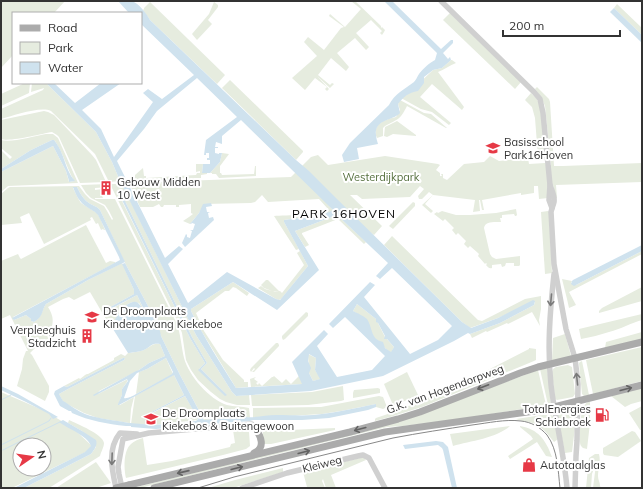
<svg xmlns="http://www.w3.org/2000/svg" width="643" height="489" viewBox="0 0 643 489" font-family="Mulish,sans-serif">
<rect width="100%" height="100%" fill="#fff"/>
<g fill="#e6ecdf" fill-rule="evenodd">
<path d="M1 1H65L54 13H13V55L1 68Z"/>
<path d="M351 1H355L381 26V28L382 27 385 30 384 32 382 35 380 33 382 31 371 20 356 33 369 47 366 50 355 38 337 53 349 67 346 71 331 58 318 75 330 85 332 83 334 84 330 88 317 76 329 89 327 91 325 89 327 87 315 78 305 90 292 78 317 56 304 42 308 37 324 50 341 28 344 27 329 16 330 14 345 27 361 9Z"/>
<path d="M150 2 225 75 217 84 150 20 143 10 144 9V8Z"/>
<path d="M214 2 218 5V7L208 20 212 24 197 40 192 34 209 14Z"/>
<path d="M617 4 642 28V35L614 8Z"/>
<path d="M450 13 521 82 515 89 443 20Z"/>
<path d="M451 60H452L456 63C450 65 444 70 438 72L464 107 462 110 432 84 420 97 451 123 449 125 432 112 421 109 401 98 410 92 433 70 442 68Z"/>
<path d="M230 80 303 151V152L296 160 222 88Z"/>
<path d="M25 83H30L29 93 1 106V94Z"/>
<path d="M32 83H46L96 132 112 162 120 181 109 182 95 154 51 111C40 106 13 116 1 119V109L43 90 44 88 31 92Z"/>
<path d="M537 87 549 99 550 102 554 166H563L642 163V182L556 185 557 198H555L553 185 548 184V198L539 199 538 186H534V193L521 195V193L482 200 484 210H482L480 200H479L480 211 473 212 475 200 433 195 425 204 433 211 431 213 422 205 433 195 429 192 422 199H419L418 196 424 189 420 186 410 197 362 199 357 195H350L382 226 374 235 323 199 334 211C322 217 298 218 284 220V222L299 249 296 250 274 216C285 215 321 216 328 209L319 199 268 202 262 195 255 202 251 203 204 204 199 213 190 224 183 221 189 217 193 214 191 213V204L179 205V207H176V205H164L163 207H161L159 204 153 207H140L129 183 291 177 311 157 318 155 328 165 385 156 438 164 440 165 436 170 440 173V176H442L441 174H443V178L447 180 464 164 484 162 490 156 499 161 528 158 529 164 545 163 546 165H551L545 106 541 97 535 89Z"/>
<path d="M531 93 537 99 541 109 545 156 538 157 535 118 532 107 525 100Z"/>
<path d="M400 100 424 113 431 114 447 128H446L407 106C400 120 398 119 385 126L383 128V136L377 138C371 124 386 119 396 117L400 110 398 104Z"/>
<path d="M44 111 48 112 54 115 92 155 96 160 106 182 80 183 59 137 57 135 52 132C40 134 11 142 1 139V120Z"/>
<path d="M397 121 416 135V136L393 134 387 137 384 136 385 127Z"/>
<path d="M46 134H53L58 138 78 183 8 186 1 192V172L53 146 66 171 69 182 74 181C67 168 63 153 55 141L52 140 31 150 1 169V150L10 159 12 157 1 148V140C11 143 35 136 46 134Z"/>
<path d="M222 153 229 154 220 166V173H221L222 175 254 174 255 166H256V176L219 178 216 174H212V173H210L220 162Z"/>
<path d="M196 164H203L202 173H207V174L201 175V178L145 181V180H135V175L143 168 144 176H146V178L196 175 197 173H200V171L196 172Z"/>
<path d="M108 184 109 187 95 188V190L103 189 101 190 102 196 103 198H95V199H115L176 322C181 334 181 346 184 358 189 376 209 399 227 405 234 407 242 406 249 408L250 418 245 417 206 420H204L203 418 180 375 161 336 149 308 125 263 100 210C97 206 93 206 89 203 83 199 80 193 77 187L73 188 79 200 81 203 97 213 100 218 105 230H104L103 229 101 230 98 223 96 224 92 217 90 218 91 220 44 244 29 213 20 217 22 223 1 225V194L8 188 10 187 79 186 85 194 90 199 104 206 107 211 112 220 113 219 109 211 105 205 91 198 86 193 81 185Z"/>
<path d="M110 184H122L196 335 232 392 236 396 249 395 250 405H237L226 402 220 399 211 392 198 380 191 370 186 360 182 333 178 322ZM122 201 126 203 192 337 207 363 201 369 227 395 199 369 205 363 190 338Z"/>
<path d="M413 202 415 203V206L393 229 389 226Z"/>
<path d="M516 209 517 215 516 216H515L514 214 502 215V218H500L501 222C494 222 485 221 484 228L490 254 492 257 496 259 520 256V265L519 266H514V263H506L505 266 502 267 501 264 492 265V268C489 269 488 267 486 265L487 264 486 263 485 264 478 256 479 254 478 253 470 246 468 248 464 244 466 241 458 233 456 235 452 230 454 228 445 219 443 221 434 214 437 212 438 213 442 211 456 215H470L496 213Z"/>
<path d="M548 211 549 212 552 273 545 274 541 212Z"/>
<path d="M337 215 366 242 364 244 338 219 302 233V234L309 245 305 247 295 231Z"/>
<path d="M86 225 106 263 110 261 115 262V263L13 317 14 320 26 315 31 319V321L34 322C43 316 41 311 46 304L88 280 122 263 134 290V294L105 310 106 312 137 295 159 342H152L145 347H143L144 346 154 340 150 323 139 303C137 303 134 302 133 302 123 304 116 318 113 327L110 326 90 292 74 300 69 297 63 299 48 307C56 320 52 324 49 338L35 348 30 353 32 355 49 386V392L45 401 17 386 22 369 23 359 26 351H28L10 315 1 319V261L18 254 20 258 21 259Z"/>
<path d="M392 236 478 320 482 321 484 320 525 299 541 296V309L539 320 540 326 532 312 508 324 507 323 487 332 486 331 472 338 470 334 500 323 534 305 535 302 498 318 470 328 462 322 384 245Z"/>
<path d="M300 251 308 266 281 299 279 300 276 299 258 288 261 286 265 289 272 291 264 288 261 285 266 280H268L279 291 277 292 273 291 275 292 280 291 282 293 304 265 297 253Z"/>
<path d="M642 251V254L569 292 576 305 569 308 567 299 562 279 572 281 571 283 576 285Z"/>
<path d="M233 282 249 293 247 296 236 288 233 287 229 291H225L196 313 204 331 223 360 244 380V382H248V387L236 388 202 332 191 311V309Z"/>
<path d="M642 287V301L599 313V311L602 308Z"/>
<path d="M357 304 376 319 385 337 394 347 391 353 385 348 380 342 374 338 366 319 353 311Z"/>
<path d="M306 312 308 313V316L285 339 283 340 282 338V336Z"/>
<path d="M642 314V320C631 323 621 329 609 332 600 335 591 337 581 339L579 329Z"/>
<path d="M642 332V339L605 348 606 342Z"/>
<path d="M565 334 571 356 552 361 553 338Z"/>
<path d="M276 343H278L279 345V346L254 372H252L255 369 254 368 251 372 250 370 251 368Z"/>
<path d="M155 344H160L165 356 149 363 139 370 99 391 98 394 128 379 127 382 122 389V395L118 405H120L134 397 131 409 130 423H129L98 418 84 413 63 402 59 394 68 389 124 360 125 358H123L67 387 64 386 79 378 80 379C83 377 84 375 87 374H88L114 360V358L121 354 125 356 128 353C131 353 141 351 144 350 148 348 151 345 155 344Z"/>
<path d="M642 347V381L593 394 586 360Z"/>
<path d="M529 348 536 349V360L534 361 422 407 390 417 375 421V419L376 418C410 407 441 392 474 376V377L529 349Z"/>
<path d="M308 354 316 358 315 370 321 379 313 381 309 373Z"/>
<path d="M166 358 173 374 136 394 139 372 147 369Z"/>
<path d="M582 361 589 395 584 396 582 394 579 363 580 362Z"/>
<path d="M568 365 572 367 575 394 573 397 557 400 555 399 552 372 553 369 556 367Z"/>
<path d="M547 367 551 404 548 405 540 369Z"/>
<path d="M538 370 546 405 468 418 403 426 387 427 140 488H133L401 421Z"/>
<path d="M407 372 418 395 398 404 393 405 384 384Z"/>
<path d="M173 375H174L184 395 142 417 143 418 185 396 198 418 197 420 154 425 131 424 135 396Z"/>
<path d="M274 376 282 383 286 379 291 384 299 376 303 384 251 387 250 379 256 377 254 379 258 382 256 383 258 385 259 383 262 386 272 377H273Z"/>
<path d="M343 386 344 400 341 401 308 405 263 406H252L251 395 312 392Z"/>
<path d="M642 387V401L631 404 625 407 611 396Z"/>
<path d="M378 388 380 389V393L353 398V393L354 390Z"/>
<path d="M1 392 45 411 73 428 94 448 12 488H1ZM20 445H44V469H20Z"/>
<path d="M379 396 383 397 387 407 383 409 376 407V404L341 411 322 414 253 418V408L321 407Z"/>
<path d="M590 401V423L587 449 583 448C581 446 580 445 580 442 579 437 581 411 583 407 585 404 587 402 590 401Z"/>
<path d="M576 404V419L572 452 565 453 556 408Z"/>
<path d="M642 406V430H640L629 413Z"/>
<path d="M549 414 553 416 558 439 554 442C547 433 541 425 529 422 525 421 521 421 516 419Z"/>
<path d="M69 420C77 424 103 434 104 443 104 447 101 452 100 456L49 488H24L91 454 96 447 82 431 68 423Z"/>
<path d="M510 426C497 438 470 441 453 446L450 434Z"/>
<path d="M520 426C538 429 546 440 552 457L546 456 537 442 510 459 508 456 533 439 531 436 520 427Z"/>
<path d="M335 428V430L271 444H263L261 434H263L262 429 290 430Z"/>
<path d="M233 430 249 432 250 446 246 449 223 455 126 478C124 469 123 451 131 444 134 441 139 439 143 438L147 465 172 461 230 447 231 444 235 443Z"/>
<path d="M632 431 635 432 641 441 618 457 604 455 603 453V448Z"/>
<path d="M595 454H599C601 462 598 469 598 476 598 480 600 482 600 486L601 488H593L595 472 597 460 592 474 591 488H586L589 458Z"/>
<path d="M360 458H364L366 460 331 475 336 488H326L323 479 322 481 325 488H306L307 487 303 472Z"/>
<path d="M96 462 111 483 96 488H56Z"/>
<path d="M283 468V472L233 488H208L235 480Z"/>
</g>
<g fill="#cfe2ee" fill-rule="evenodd">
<path d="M118 1C122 1 127 0 131 1 139 3 146 13 150 20L296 160 309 171 337 199 462 322 471 328 498 318 533 300 535 301 534 305 500 323 470 334 468 333 454 341 383 376 311 391 236 396 232 392 196 335 120 181 112 162 96 132 46 83H54L75 103 101 83H121L82 110 101 129 114 157 153 102 143 93 148 89 162 99 194 75 141 24V13H129ZM197 78 237 117 206 140 204 155H206V153H209V158H207V160H210V164H203L202 173H210L220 162 222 153H219V154L215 153V148H218V147H215L216 142 222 144V136L241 120 333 210C323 217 297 218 284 220V222L308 266 280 300 276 299 227 272 188 303 168 264 183 249 179 246 165 258 117 161 144 129 157 111ZM337 215 388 263 376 276 380 279 392 268 452 326 438 340 410 354 364 297 375 285 370 282 329 324 333 328 345 317 385 356 372 370 337 377 317 346 328 334 324 330 292 362 302 384 236 388C220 363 204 337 191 311V309L233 282 277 310 319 270 295 231ZM357 304 376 319V322L378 323 385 336 384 339H387L394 347 391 352 385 348 383 342C370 339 373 328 367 319 364 316 357 313 353 311ZM309 354 316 358 315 370 320 379 313 381 309 373 311 368 308 361Z"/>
<path d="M384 1H392L441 49 451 40H453V43L443 53 448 59 450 57 451 60 442 68 433 70 424 77V83L418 91C408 93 404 96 398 104L400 113C393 121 374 119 376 135 376 137 377 141 378 144L357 148 359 159 344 162 342 155 350 143 389 105C394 94 405 89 414 82 416 80 417 77 419 74 424 68 428 64 435 60L437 53Z"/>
<path d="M614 8 642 35V43L610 12Z"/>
<path d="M52 140H54C61 148 64 160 68 170 70 174 72 178 75 181L69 182V181L66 171 53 146 1 172V169L31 150Z"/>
<path d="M73 187H77C80 193 83 199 89 203 93 206 97 206 100 210L125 262 88 280 46 304C41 311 44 316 34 322L31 321V319L26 315 14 320 12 318 120 260 119 257 98 215C95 211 91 210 87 207 79 202 76 195 73 187Z"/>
<path d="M124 199 192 337 207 363 201 369 227 395 225 396 198 370 205 363 190 338 122 200Z"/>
<path d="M211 203 212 206 206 207 207 212H210L208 213 209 218 213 217 214 220 185 247 182 243 186 234 187 235V237L190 238 192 231 190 230H193L195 224 192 223 191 224H190L199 213 203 204Z"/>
<path d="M642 245V251L576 285 574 286 571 284 572 281 573 280Z"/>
<path d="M125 263 149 308 160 331 161 336 180 375 204 420 246 417C255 418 266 415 276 415 289 415 301 416 314 415 335 413 355 408 376 404V407L368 410 329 418 302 420H253L250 421 156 429 131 427V426H126C107 424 90 421 72 413L71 411H69L60 406 54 394 55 391 64 386 67 387 123 358H125L124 360 68 389 59 394 63 401 65 402C71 406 78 411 85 414 98 419 115 420 129 423H130L154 425 196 421 198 419 197 417 185 396 142 418V417L184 395 174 375 119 405H118V404L122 395V389L128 381 127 379 98 394 94 396 93 395 136 371 139 370 149 363 165 356 160 344C151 343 152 346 144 350 142 351 130 353 128 353L113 329C112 320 126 300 136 302 140 302 145 314 147 316L137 295 105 312V310L134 294V290L122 264ZM166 358 173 372 172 374 136 394C133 396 127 399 124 398L130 381 137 373 147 369Z"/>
<path d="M1 386 18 394 58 417 53 419 49 414 26 402 1 390Z"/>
<path d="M63 420 82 431 96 440C98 445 94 450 91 454L24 488H14L85 452 91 446C87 435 68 429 59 422Z"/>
<path d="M436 441 443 442 448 447 457 488H452L443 450 442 448 438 445 405 449 403 445Z"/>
</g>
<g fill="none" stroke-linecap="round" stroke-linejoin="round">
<g stroke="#cfe2ee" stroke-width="1">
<path d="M1 400 11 395"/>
<path d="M1 445 49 421 51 418"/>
<path d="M3 450 21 441 60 422"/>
</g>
<g stroke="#d0d0d0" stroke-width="5.5">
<path d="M441 1 534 92 540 99 543 113 550 185 549 200 552 208"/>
<path d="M550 185C552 191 555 196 554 202 553 206 552 208 551 212L554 264 558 286 566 329 575 358 578 384 577 441 576 456 575 488"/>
<path d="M554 274C550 311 547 348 551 385 555 419 564 453 567 488"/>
<path d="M116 488C112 470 107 449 120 433L137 434"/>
<path d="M122 488 119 474 118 467 123 439 149 433 252 424"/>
<path d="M242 488 287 473 358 456 363 455 369 458 385 488"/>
</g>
<g stroke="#ababab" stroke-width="7">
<path d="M254 453C266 448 261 436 255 428"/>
<path d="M129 485 350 432 398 419 420 412 520 373 538 367 642 342"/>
<path d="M154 488 385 432 542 410 642 385"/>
</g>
<path stroke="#888" stroke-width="1" d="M198 488 234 477 393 438C419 433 446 429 472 425 488 423 505 419 521 421 531 422 540 427 547 435 558 450 558 471 560 488"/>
<path stroke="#ababab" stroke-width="7" d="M116 488 129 485"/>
</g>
<defs><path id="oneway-shaft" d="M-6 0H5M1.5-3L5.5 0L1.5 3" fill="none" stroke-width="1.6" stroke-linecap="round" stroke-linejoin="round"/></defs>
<g stroke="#7a7a7a">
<use href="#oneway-shaft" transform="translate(551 300) rotate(95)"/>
<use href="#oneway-shaft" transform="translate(577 379) rotate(-96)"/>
<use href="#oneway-shaft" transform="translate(112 459) rotate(92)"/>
</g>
<g stroke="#636363">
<use href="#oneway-shaft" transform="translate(483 387) rotate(159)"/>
<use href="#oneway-shaft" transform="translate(626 389) rotate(-14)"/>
<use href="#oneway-shaft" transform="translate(360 429) rotate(165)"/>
<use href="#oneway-shaft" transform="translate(304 452) rotate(-14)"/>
<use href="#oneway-shaft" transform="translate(237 468) rotate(-14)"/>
<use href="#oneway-shaft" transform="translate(183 472) rotate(167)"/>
</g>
<defs>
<symbol id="school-bare" viewBox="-9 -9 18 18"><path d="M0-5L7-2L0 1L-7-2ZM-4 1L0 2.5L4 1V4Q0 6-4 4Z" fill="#e63946" stroke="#fff" stroke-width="2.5" paint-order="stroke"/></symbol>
<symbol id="building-bare" viewBox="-9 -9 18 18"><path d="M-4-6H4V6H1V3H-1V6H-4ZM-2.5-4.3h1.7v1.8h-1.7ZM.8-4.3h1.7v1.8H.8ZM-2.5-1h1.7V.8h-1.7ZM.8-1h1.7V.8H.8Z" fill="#e63946" stroke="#fff" stroke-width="2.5" paint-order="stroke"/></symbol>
<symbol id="fuel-bare" viewBox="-9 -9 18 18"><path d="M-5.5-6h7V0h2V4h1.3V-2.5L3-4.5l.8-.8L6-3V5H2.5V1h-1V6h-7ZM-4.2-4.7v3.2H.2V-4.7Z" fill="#e63946" stroke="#fff" stroke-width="2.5" paint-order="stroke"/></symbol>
<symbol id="shop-bare" viewBox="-9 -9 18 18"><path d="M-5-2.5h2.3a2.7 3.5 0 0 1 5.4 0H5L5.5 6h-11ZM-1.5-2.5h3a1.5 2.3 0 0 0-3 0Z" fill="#e63946" stroke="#fff" stroke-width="2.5" paint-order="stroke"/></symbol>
</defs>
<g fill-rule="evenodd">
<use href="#school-bare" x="483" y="138" width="20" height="20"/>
<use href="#building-bare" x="96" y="178" width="20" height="20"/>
<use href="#school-bare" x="82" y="307" width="20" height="20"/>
<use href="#building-bare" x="77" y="326" width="20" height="20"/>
<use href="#fuel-bare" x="592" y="405" width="20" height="20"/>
<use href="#school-bare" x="141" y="409" width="20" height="20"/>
<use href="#shop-bare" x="519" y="455" width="20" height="20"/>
</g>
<g text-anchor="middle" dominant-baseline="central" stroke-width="4" stroke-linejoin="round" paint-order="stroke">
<g font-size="11" fill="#333" stroke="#fff" text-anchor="start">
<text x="504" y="142">Basisschool<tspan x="504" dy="13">Park16Hoven</tspan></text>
<text x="117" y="182">Gebouw Midden<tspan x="117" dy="13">10 West</tspan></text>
<text x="103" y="311">De Droomplaats<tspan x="103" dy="13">Kinderopvang Kiekeboe</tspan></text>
<text x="76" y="330" text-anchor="end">Verpleeghuis<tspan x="76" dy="13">Stadzicht</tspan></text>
<text x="591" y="409" text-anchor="end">TotalEnergies<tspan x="591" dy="13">Schiebroek</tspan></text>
<text x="162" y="413">De Droomplaats<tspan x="162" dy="13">Kiekebos &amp; Buitengewoon</tspan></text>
<text x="540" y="465">Autotaalglas</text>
</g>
<g font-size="11" fill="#56703f" stroke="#fff">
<text x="381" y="177">Westerdijkpark</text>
</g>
<g font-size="11" fill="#333" stroke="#fff">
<text transform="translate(445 389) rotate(-20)">G.K. van Hogendorpweg</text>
<text transform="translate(322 464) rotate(-14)">Kleiweg</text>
</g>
<g font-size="12" letter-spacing="1" fill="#000" stroke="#fff">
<text x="344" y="213">PARK 16HOVEN</text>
</g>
</g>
<rect width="643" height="489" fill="none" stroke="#333333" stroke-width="4"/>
<rect x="12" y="12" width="130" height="72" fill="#ffffff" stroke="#adadad"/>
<rect x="20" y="25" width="20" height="6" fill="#ababab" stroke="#adadad"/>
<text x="48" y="32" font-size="12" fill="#333333">Road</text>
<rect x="20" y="42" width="20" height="12" fill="#e6ecdf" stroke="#adadad"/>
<text x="48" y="52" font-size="12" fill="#333333">Park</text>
<rect x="20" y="62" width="20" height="12" fill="#cfe2ee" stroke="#adadad"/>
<text x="48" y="72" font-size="12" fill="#333333">Water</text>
<g transform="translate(32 457) rotate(77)"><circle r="19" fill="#ffffff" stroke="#adadad"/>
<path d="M0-3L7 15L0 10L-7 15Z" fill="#e63946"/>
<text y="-6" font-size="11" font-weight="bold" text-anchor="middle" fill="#333333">N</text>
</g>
<path d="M503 30v6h117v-6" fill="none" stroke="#333333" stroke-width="2"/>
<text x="509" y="30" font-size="12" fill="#333333" stroke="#ffffff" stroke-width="3" paint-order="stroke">200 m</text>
</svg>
